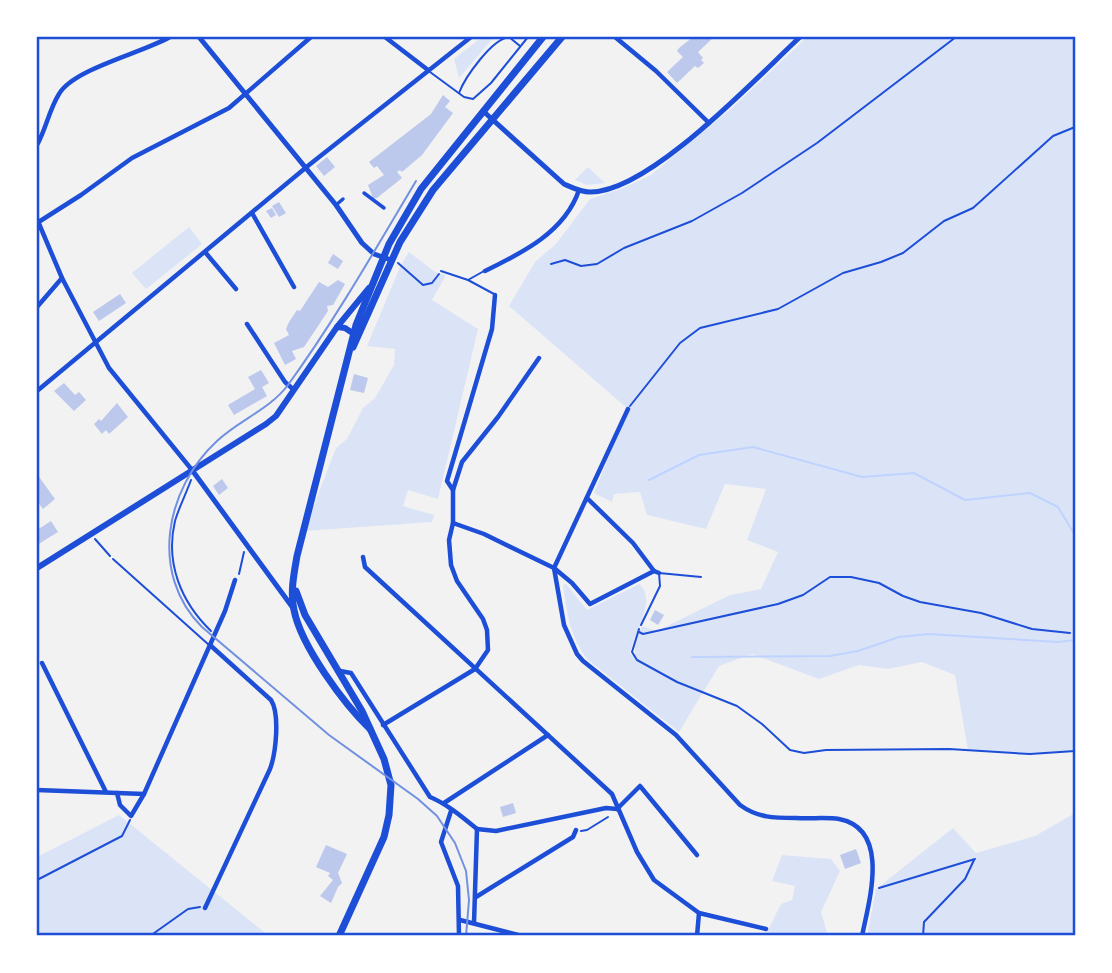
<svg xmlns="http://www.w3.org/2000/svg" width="1112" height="973" viewBox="0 0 1112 973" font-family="Karla,sans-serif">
<rect width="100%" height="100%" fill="#f2f2f2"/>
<g fill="#dbe4f7">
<path d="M482 37H494L459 78 454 59Z"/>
<path d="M807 37H1075V751L1030 754 968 750 955 675 922 662 888 669 859 665 819 679 752 654 719 666 679 732 588 660C570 638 567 613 563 585L566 584 587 610 639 584C658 599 633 634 630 654L635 656V642L642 626 657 631 730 595 761 589 778 552 747 540 766 489 725 484 706 529 647 515 640 492 614 494 612 502 594 493 628 409 509 306 535 262 556 244 590 199 623 188 651 175 734 106Z"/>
<path d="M588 167 605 183 587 185 575 180Z"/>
<path d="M189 227 202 244 146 289 132 273Z"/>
<path d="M409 252 435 272 446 275 432 300 478 329 438 499 408 490 403 506 434 515 432 522 304 531 336 448 347 439 363 408 375 398 394 365 395 349 367 346 400 267Z"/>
<path d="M1075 813V936H867L876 889 953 828 976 853 1035 836Z"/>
<path d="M119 815 269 936H37V857Z"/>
<path d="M782 855 831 859 840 871 821 912 828 936H765L781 904 792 900 795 886 772 881Z"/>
</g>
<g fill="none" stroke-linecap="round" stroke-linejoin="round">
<g stroke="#bfd3fe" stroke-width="2">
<path d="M649 480 699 455 753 447 862 477 914 473 965 500 1030 493 1058 507 1075 535"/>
<path d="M692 657 830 656 858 651 899 637 929 634 1058 642 1075 640"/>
</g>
</g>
<g fill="#bdc9ec">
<path d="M693 37H714L698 52 703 58 701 60 704 63 698 68 695 66 677 83 667 72 683 57 677 51 679 48Z"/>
<path d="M443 95 450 101 445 107 453 113 422 155 402 172 400 170 397 172 402 178 377 198H373L368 185 384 175 377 166 374 168 369 162 431 114Z"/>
<path d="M327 157 335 167 324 176 316 166Z"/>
<path d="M279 202 286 213 279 217 272 206Z"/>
<path d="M272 208 276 215 271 218 266 211Z"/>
<path d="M333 254 343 261 338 269 328 263Z"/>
<path d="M338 280 345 284 333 305 327 306 328 311 304 347 292 351 296 359 285 365 274 343 289 335 286 329 289 322 297 310 300 311 319 282 328 287Z"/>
<path d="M120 294 126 303 99 321 93 312Z"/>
<path d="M261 370 269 383 262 387 267 396 234 415 228 405 255 389 248 377Z"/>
<path d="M354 374 368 378 364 393 350 390Z"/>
<path d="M64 383 75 395 79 392 86 400 74 411 54 391Z"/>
<path d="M117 403 128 417 109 434 106 430 102 434 94 424 99 419 101 421Z"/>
<path d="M37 474 55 499 43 509 37 501Z"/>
<path d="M222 479 228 488 219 495 213 486Z"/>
<path d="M51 521 58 532 37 545V530Z"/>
<path d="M655 610 664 615 658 625 650 620Z"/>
<path d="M513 803 516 813 503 817 500 807Z"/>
<path d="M326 845 347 854 338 873 342 883 338 887 331 903 320 896 333 880 328 876 330 873 316 867Z"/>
<path d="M856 849 861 863 845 869 840 855Z"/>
</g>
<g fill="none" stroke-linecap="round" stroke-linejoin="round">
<g stroke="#1d4ed8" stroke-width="2">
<path d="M398 263 423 285 432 283 439 274"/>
<path d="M551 264 565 260 581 266 597 264 624 248 692 221 742 193 817 143 956 37"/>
<path d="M630 406 680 343 700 328 778 309 843 273 881 262 903 253 944 221 973 208 1053 136 1075 127"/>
<path d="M191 480C186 494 179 507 175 521 165 563 181 602 211 631"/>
<path d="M95 539 110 556"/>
<path d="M239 574 244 552"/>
<path d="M639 629 632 652 637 660 677 682 737 706 762 724 790 750 804 753 826 750 949 749 1030 754 1075 751"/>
<path d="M639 632 643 634 778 604 803 595 830 577H851L879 583 903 596 920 602 981 613 1032 629 1070 633"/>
<path d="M581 831 587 830 608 817"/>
<path d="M37 880 122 836 130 820"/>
<path d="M879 888 975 859"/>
<path d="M150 936 188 909 200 907"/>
<path d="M923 936 924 922 965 879 974 860"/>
</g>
<g stroke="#1d4ed8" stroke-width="2">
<path d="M430 72 464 97 473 99 491 83 528 37"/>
<path d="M459 93C465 77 492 39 509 37L520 46"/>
<path d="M441 271 468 280 494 294"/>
<path d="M468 280 484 271"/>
<path d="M113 559 209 645"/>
<path d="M641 625 660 586 659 573 701 577"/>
</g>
<g stroke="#1d4ed8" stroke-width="3.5">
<path d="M364 193 384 208"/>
<path d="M336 205 343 199"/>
</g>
<g stroke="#1d4ed8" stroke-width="4.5">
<path d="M385 37 428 70"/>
<path d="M615 37 656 71 709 123"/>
<path d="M37 145C46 129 49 110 59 94 73 69 142 53 170 37"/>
<path d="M252 213 294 287"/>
<path d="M37 219 62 278 109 368 192 470"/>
<path d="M37 223 81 195 132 158 229 108 311 37"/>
<path d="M205 252 236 289"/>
<path d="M485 271C522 253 565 232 579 190"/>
<path d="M37 307 62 278"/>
<path d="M247 324 285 382 294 390"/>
<path d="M37 391 309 165 471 37"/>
<path d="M628 409 554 568 564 625 577 654 583 661 676 735 740 805C758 818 774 818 796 818 810 819 826 817 839 819 891 829 869 901 862 936"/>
<path d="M453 490 447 481 492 329 495 295"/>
<path d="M587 498 633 543 654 571 659 573"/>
<path d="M453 523 484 534 554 568 572 583 590 604 654 571"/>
<path d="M363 557 365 567 612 794 637 852 654 880 699 913 766 929"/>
<path d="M42 663 106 792"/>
<path d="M340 671 351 673 430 797C447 804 462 817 477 829"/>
<path d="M383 725 475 669 488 650 487 630 483 619 457 581 451 565 449 540 453 523V490L462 462 498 417 539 358"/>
<path d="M37 790 144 794"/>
<path d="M117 793 120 805 131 816 144 794 225 611 235 580"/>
<path d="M444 803 548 735"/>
<path d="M617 809 640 786 697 855"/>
<path d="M451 811 441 842 458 886 459 936"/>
<path d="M477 829 496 831 606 808 617 809"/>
<path d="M476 897 573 837 576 830"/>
<path d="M205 908 270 769C276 753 280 714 271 700L210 645"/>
<path d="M460 920 522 936"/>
<path d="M474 923 477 829"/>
<path d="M697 936 699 913"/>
</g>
<g stroke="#1d4ed8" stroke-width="5">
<path d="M199 37 336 205 362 243 374 254 391 260"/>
<path d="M483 111 564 184C573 188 581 192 590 192 649 193 757 77 800 37"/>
<path d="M192 470 293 608"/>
</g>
<g stroke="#1d4ed8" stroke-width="6">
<path d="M337 327 345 328 354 334"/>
<path d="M37 568 266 424 276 416 337 327 369 288"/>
</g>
<g stroke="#1d4ed8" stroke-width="7">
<path d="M353 347 400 242 433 190 562 37"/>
<path d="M296 591 305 615 362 711 384 759 391 785 389 815 384 837 339 936"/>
<path d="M370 729C344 704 301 646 294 610 290 593 294 573 297 556L356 325 389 244 421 189 543 37"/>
</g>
<path stroke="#7290e2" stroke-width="2" d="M416 181C375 250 335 320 288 385 269 410 239 420 217 441 165 489 149 574 202 627L329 735 418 799 437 816 455 843 466 871 469 900 466 936"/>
</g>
<rect width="1112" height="973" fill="none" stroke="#ffffff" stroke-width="77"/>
<rect x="38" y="38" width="1036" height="896" fill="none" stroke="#1d4ed8" stroke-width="2.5"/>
</svg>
